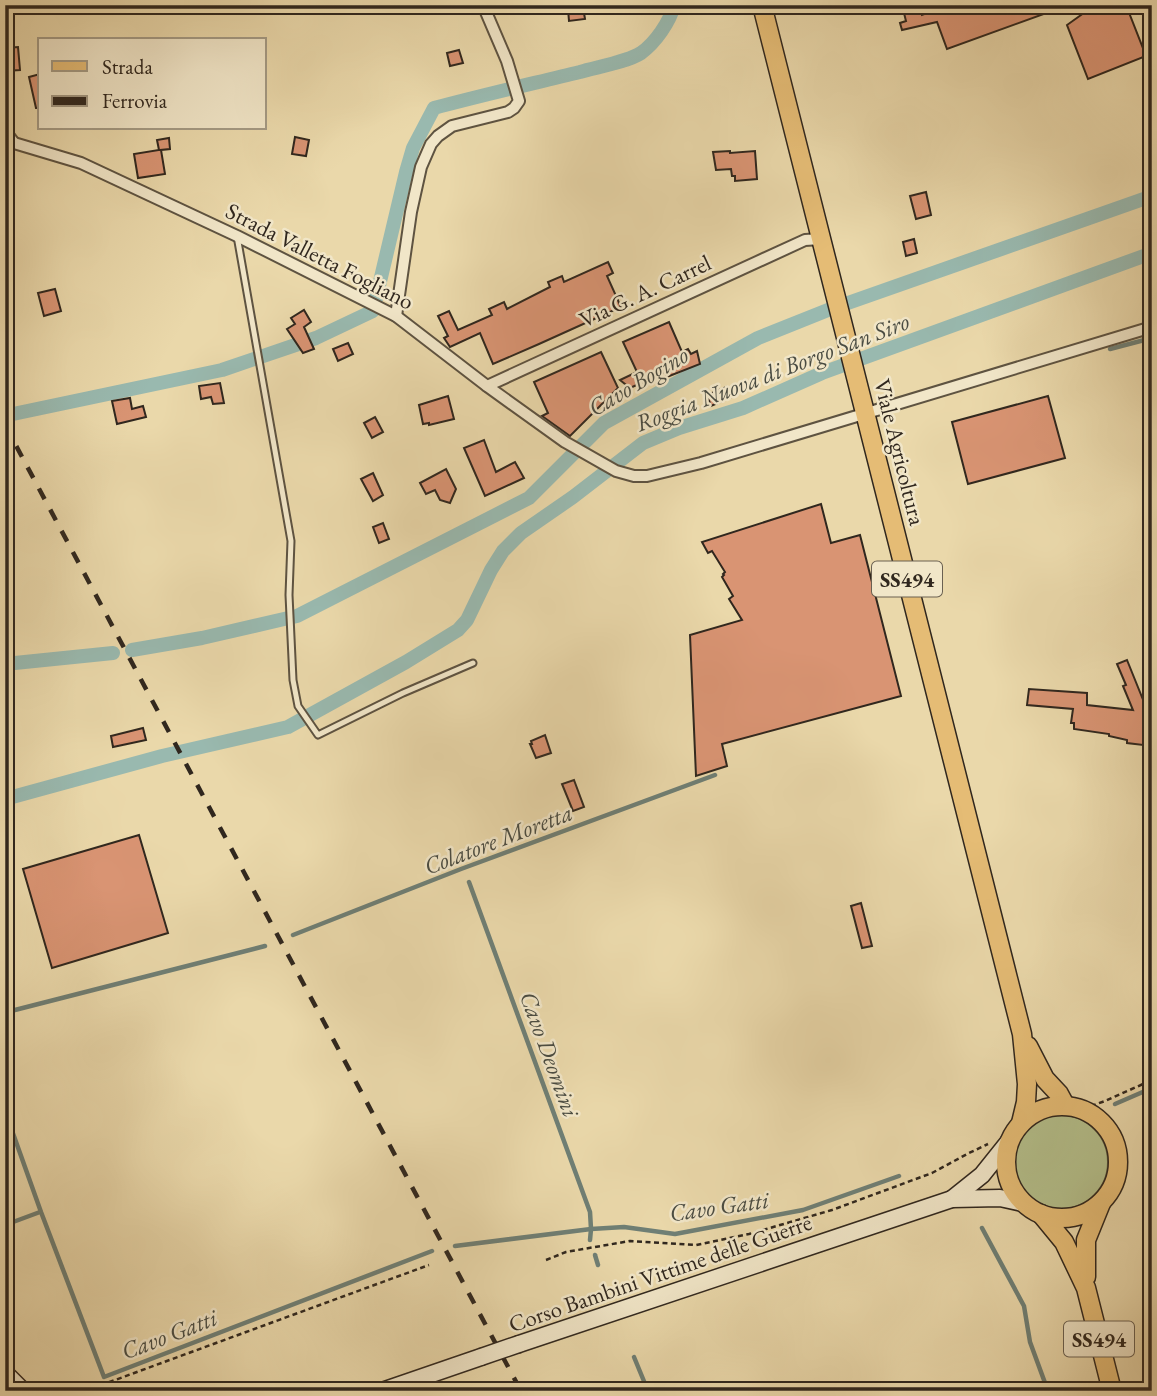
<svg xmlns="http://www.w3.org/2000/svg" width="1157" height="1396" viewBox="0 0 1157 1396" font-family="'EB Garamond',serif">
<rect width="100%" height="100%" fill="#ead8aa"/>
<filter id="stains"><feTurbulence type="fractalNoise" baseFrequency=".00286" numOctaves="4"/><feColorMatrix values="0 0 0 0 .2 0 0 0 0 .09 0 0 0 0 .02 0 0 0 .5 -.17"/></filter>
<radialGradient id="worn" r=".72"><stop offset=".6" stop-color="#630" stop-opacity="0"/><stop offset="1" stop-color="#630" stop-opacity=".3"/></radialGradient>
<circle fill="#b4bf8b" stroke="#727354" stroke-width="2" cx="1061" cy="1162" r="47"/>
<g fill="none" stroke-linecap="round" stroke-linejoin="round">
<g stroke="#6f7f75" stroke-width="4.5">
<path d="M1110 349 1152 338"/>
<path d="M469 882 590 1212 591 1229 590 1240"/>
<path d="M293 935 461 869 715 775"/>
<path d="M5 1011H11L265 946"/>
<path d="M1115 1104 1152 1088"/>
<path d="M5 1111 41 1212 104 1377 432 1251"/>
<path d="M5 1225 40 1212"/>
<path d="M982 1228 1024 1306 1030 1342 1048 1391"/>
<path d="M455 1246 591 1229 624 1227 675 1234 803 1210 899 1176"/>
<path d="M595 1255 598 1265"/>
<path d="M634 1357 648 1391"/>
</g>
<g stroke="#99b9af" stroke-width="14">
<path d="M13 414 222 370 316 338 373 311 406 172 413 148 434 108C482 95 531 84 580 72 597 67 627 62 641 53 655 43 670 22 674 5"/>
<path d="M132 650 202 638 297 616 529 498 604 423 758 338 828 310 1152 196"/>
<path d="M5 664 113 653"/>
<path d="M5 799 162 756 288 727 406 662 458 630 467 620 491 570 503 551 521 533 573 497 643 443 679 428 743 408 822 373 1152 253"/>
</g>
</g>
<g fill="#d99473" stroke="#30271e" stroke-width="2">
<path d="M902 5H920L922 15 949 5H1063V7L947 49 937 22 902 30 900 23 906 21Z"/>
<path d="M1095 5H1126L1146 56 1088 79 1067 25Z"/>
<path d="M583 7 585 19 569 21 568 9Z"/>
<path d="M18 47 20 70 5 71V48Z"/>
<path d="M459 50 463 63 450 66 447 53Z"/>
<path d="M40 74V108H36L29 77Z"/>
<path d="M295 137 309 140 306 156 292 154Z"/>
<path d="M169 138 170 149 161 150 165 174 138 178 134 154 159 150 157 140Z"/>
<path d="M730 151V153L755 151 757 179 735 181V176H732L731 169 716 170 713 152Z"/>
<path d="M926 192 931 215 916 219 910 196Z"/>
<path d="M914 239 917 253 906 256 903 242Z"/>
<path d="M608 262 613 273 607 276 621 307 539 344 493 364 480 333 450 347 444 338 448 336 438 316 449 311 458 330 492 315 489 309 504 302 507 309 550 287 548 282 562 276 564 282Z"/>
<path d="M55 289 61 311 44 316 38 293Z"/>
<path d="M304 310 311 322 304 327 314 349 303 353 287 329 295 324 291 318Z"/>
<path d="M669 322 682 352 688 349 691 354 697 351 700 364 667 377 665 372 630 388 620 380 637 372 623 342Z"/>
<path d="M348 343 353 354 338 361 333 349Z"/>
<path d="M601 352 618 388 570 436 542 416 548 413 534 382Z"/>
<path d="M220 383 224 403 213 404 211 397 201 399 199 386Z"/>
<path d="M726 387 730 398 711 406 707 395Z"/>
<path d="M448 396 454 419 429 425V423L423 424 419 405Z"/>
<path d="M1048 396 1065 458 968 484 952 422Z"/>
<path d="M130 398 132 409 143 406 146 417 117 424 112 401Z"/>
<path d="M375 417 383 432 372 438 364 423Z"/>
<path d="M484 440 496 472 515 462 524 478 485 496 464 448Z"/>
<path d="M446 469 456 489 450 503 440 500 435 490 426 494 420 483Z"/>
<path d="M373 473 383 495 373 501 361 479Z"/>
<path d="M821 504 831 543 860 535 901 696 722 744 727 766 696 776 690 635 742 620 729 599 733 596 722 577 724 575 723 574 725 572 712 551 708 553 702 542Z"/>
<path d="M383 523 389 539 379 543 373 527Z"/>
<path d="M1127 660 1148 712H1152V739L1144 738 1143 745 1127 743V740L1109 736V734L1074 729V723H1071L1073 709 1027 705 1029 689 1087 693V705L1133 710 1123 686 1126 685 1117 664Z"/>
<path d="M143 728 146 740 113 747 111 736Z"/>
<path d="M545 735 551 753 536 758 530 744H532L531 741Z"/>
<path d="M574 780 584 807 573 811 562 784Z"/>
<path d="M139 835 168 933 52 968 23 869Z"/>
<path d="M861 903 872 946 862 948 851 906Z"/>
</g>
<g fill="none" stroke-linecap="round" stroke-linejoin="round">
<defs>
<path id="lane" d="M237 236 291 541 289 595 293 680 298 706 318 735 403 693 473 663"/>
<g id="street">
<path d="M5 131 14 143"/>
<path d="M5 147 14 143 81 163 237 236 396 316 487 386 565 442 616 471 634 476H647L701 463 1152 327"/>
<path d="M396 316 411 212 421 167 431 144 438 136 452 126 508 112 514 108 519 101 507 61 483 5"/>
<path d="M487 386 805 240 821 239"/>
</g>
<g id="secondary">
<path d="M952 1199 982 1175 1010 1140"/>
<path d="M519 1344 952 1199 1000 1198 1023 1203"/>
<path d="M5 1373 23 1391"/>
<path d="M382 1391 481 1357"/>
</g>
<g id="primary">
<path d="M762 5 1022 1034 1027 1084 1026 1102 1021 1123"/>
<path d="M1028 1046 1045 1079 1059 1094 1065 1105"/>
<circle cx="1062" cy="1162" r="56"/>
<path d="M1041 1214 1064 1242 1086 1288 1112 1391"/>
<path d="M1086 1277V1240L1101 1203"/>
</g>
</defs>
<use href="#lane" stroke="#5e5341" stroke-width="9"/>
<use href="#street" stroke="#5e5341" stroke-width="14"/>
<use href="#secondary" stroke="#30271e" stroke-width="19"/>
<use href="#primary" stroke="#30271e" stroke-width="21"/>
<g stroke="#30271e" stroke-width="2.5" stroke-dasharray="5 3.5" stroke-linecap="butt">
<path d="M1083 1109 1105 1101 1152 1080"/>
<path d="M546 1260 566 1252 630 1241 696 1245 749 1234 832 1210 932 1173 969 1153 988 1144"/>
<path d="M85 1391 429 1265"/>
</g>
<use href="#lane" stroke="#f1e6c8" stroke-width="5"/>
<use href="#street" stroke="#f1e6c8" stroke-width="10"/>
<use href="#secondary" stroke="#f1e6c8" stroke-width="16"/>
<use href="#primary" stroke="#e5bc75" stroke-width="18"/>
<path stroke="#30271e" stroke-width="4.5" stroke-dasharray="12 12" stroke-linecap="butt" d="M5 425 521 1391"/>
<defs>
<path id="secondary-bridge" d="M481 1357 519 1344"/>
</defs>
<use href="#secondary-bridge" stroke="#30271e" stroke-width="19" stroke-linecap="butt"/>
<use href="#secondary-bridge" stroke="#f1e6c8" stroke-width="16"/>
</g>
<g text-anchor="middle" dominant-baseline="central" stroke-width="5" stroke-linejoin="round" paint-order="stroke">
<g fill="#f1e6c8" stroke="#6a6051" stroke-width="2">
<rect x="872" y="561.5" width="70" height="35" rx="5"/>
<rect x="1064" y="1321.5" width="70" height="35" rx="5"/>
</g>
<g font-size="21" font-weight="bold" fill="#30271e">
<text x="907" y="579">SS494</text>
<text x="1099" y="1339">SS494</text>
</g>
<g font-size="23" fill="#30271e" stroke="#f1e6c8">
<text transform="translate(320 256) rotate(27)">Strada Valletta Fogliano</text>
<text transform="translate(645 291) rotate(-25)">Via G. A. Carrel</text>
<text transform="translate(900 452) rotate(76)">Viale Agricoltura</text>
<text transform="translate(660 1273) rotate(-19)">Corso Bambini Vittime delle Guerre</text>
</g>
<g font-size="24" font-style="italic" fill="#4a4c42" stroke="#f1e6c8">
<text transform="translate(772 372) rotate(-21)">Roggia Nuova di Borgo San Siro</text>
<text transform="translate(638 381) rotate(-31)">Cavo Bogino</text>
<text transform="translate(498 839) rotate(-21)">Colatore Moretta</text>
<text transform="translate(550 1054) rotate(70)">Cavo Deomini</text>
<text transform="translate(719 1206) rotate(-8)">Cavo Gatti</text>
<text transform="translate(169 1334) rotate(-21)">Cavo Gatti</text>
</g>
</g>
<rect width="1157" height="1396" fill="none" stroke="#ead8aa" stroke-width="28"/>
<rect x="7" y="7" width="1143" height="1382" fill="none" stroke="#30271e" stroke-width="3.5"/>
<rect x="14" y="14" width="1129" height="1368" fill="none" stroke="#30271e" stroke-width="2"/>
<rect x="38" y="38" width="228" height="91" fill="#f1e6c8" stroke="#a49a84" stroke-width="2"/>
<rect x="52" y="61" width="35" height="10" fill="#e5bc75" stroke="#a49a84" stroke-width="2"/>
<text x="102" y="74" font-size="21" fill="#30271e">Strada</text>
<rect x="52" y="96" width="35" height="10" fill="#30271e" stroke="#a49a84" stroke-width="2"/>
<text x="102" y="108" font-size="21" fill="#30271e">Ferrovia</text>
<rect width="100%" height="100%" filter="url(#stains)"/>
<rect width="100%" height="100%" fill="url(#worn)"/>
</svg>
